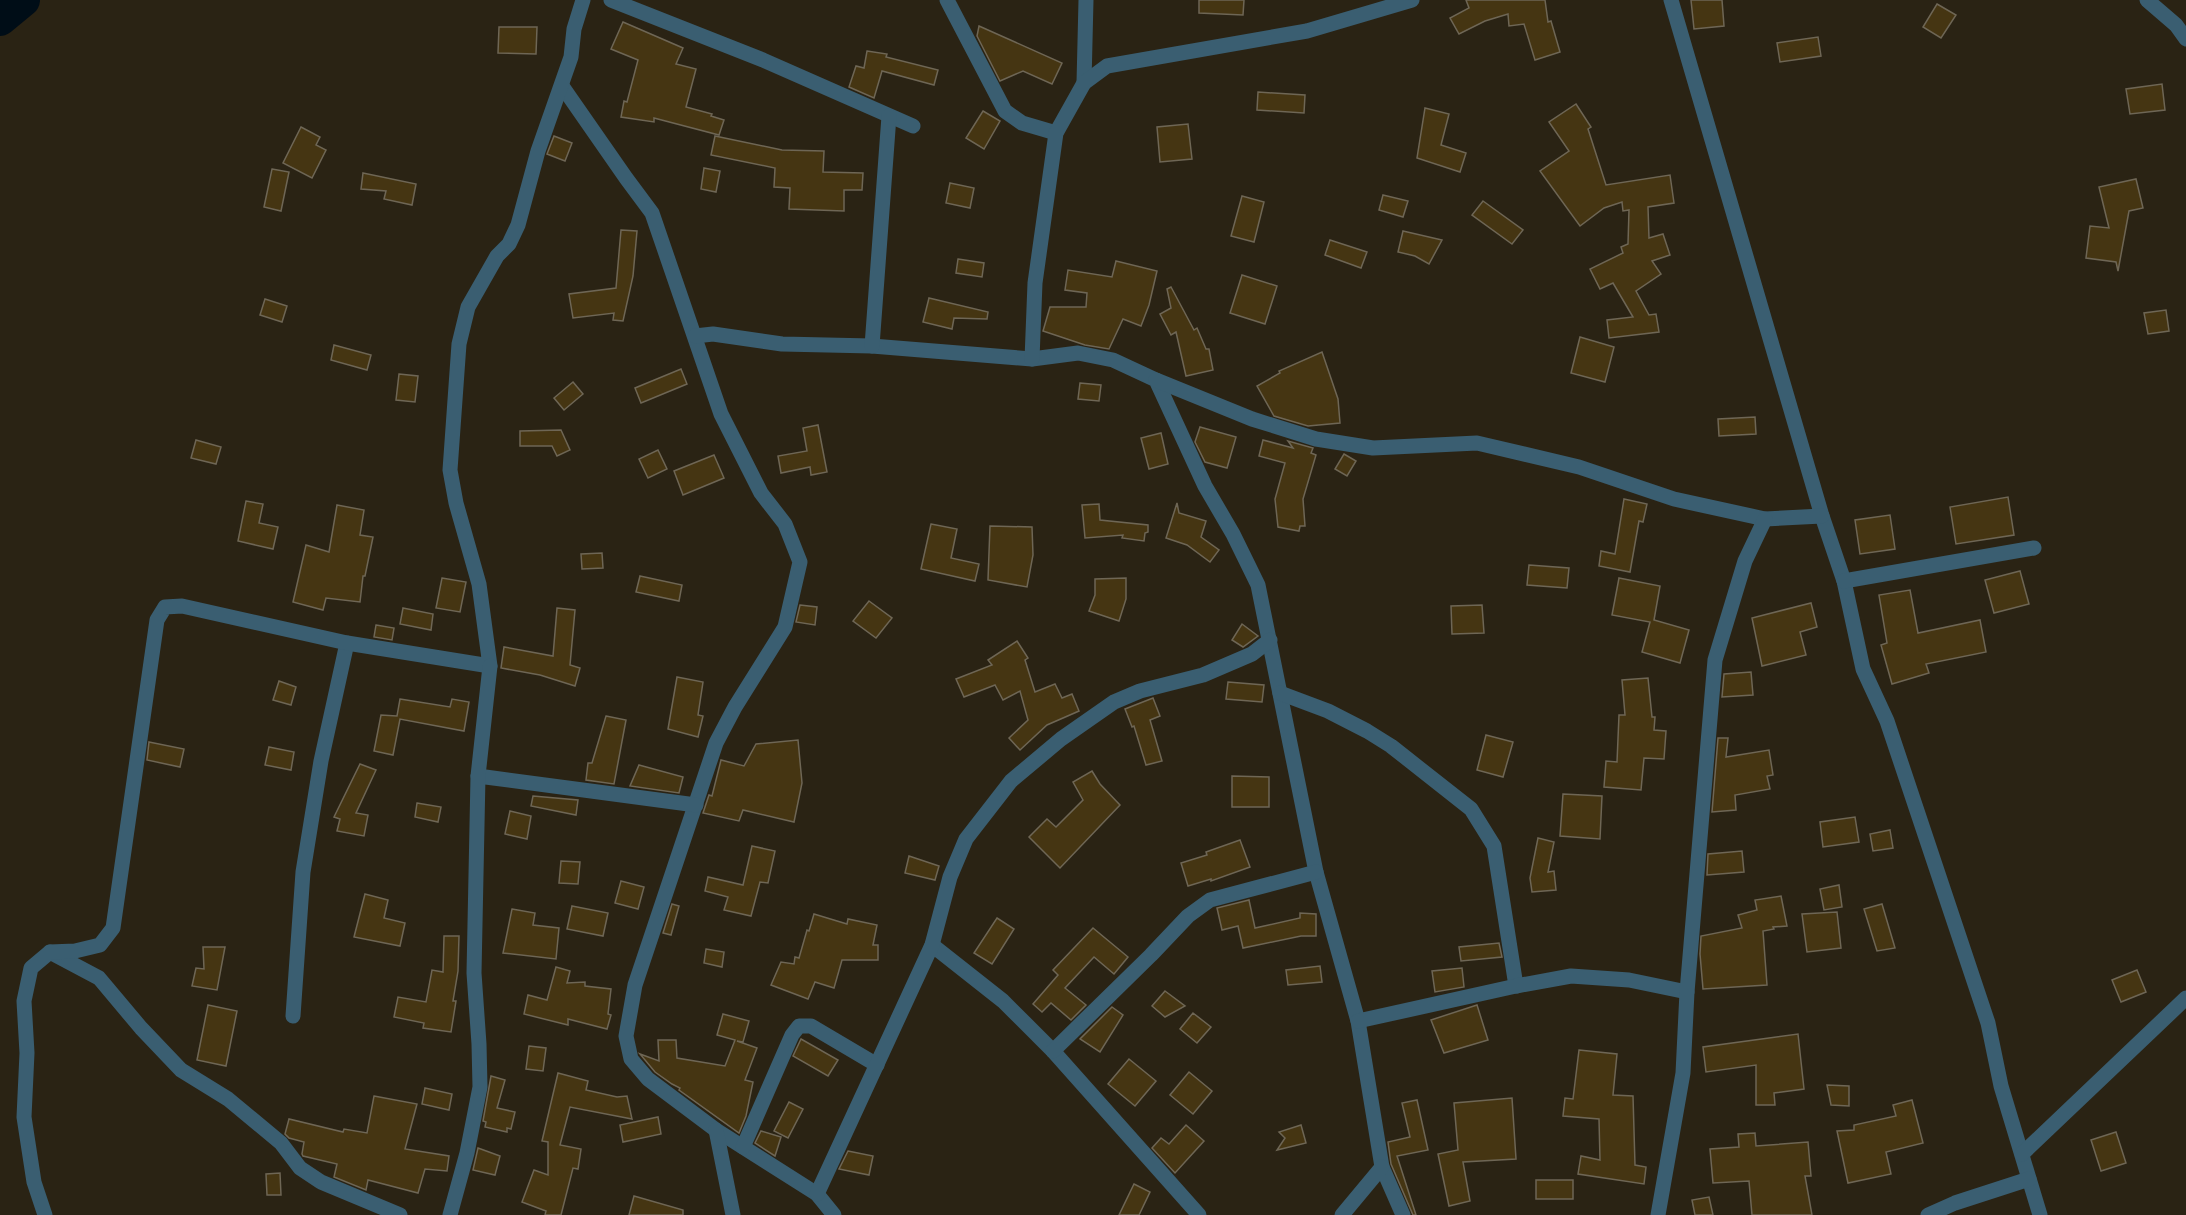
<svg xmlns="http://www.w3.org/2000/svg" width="2186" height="1215" viewBox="0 0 2186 1215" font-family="'Roboto Condensed',sans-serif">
<rect width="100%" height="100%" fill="#2a2314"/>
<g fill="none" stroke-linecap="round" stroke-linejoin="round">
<path stroke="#000d17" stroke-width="34" d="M0 19 23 0"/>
</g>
<g fill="#453512" stroke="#6e6655" stroke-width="1.5">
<path d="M1199 0H1244L1243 15 1199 13Z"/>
<path d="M1466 0H1545L1548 22 1551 21 1560 52 1535 60 1524 24 1509 26 1508 14 1485 21 1459 34 1450 18 1469 8Z"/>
<path d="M1691 0H1722L1724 26 1694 29Z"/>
<path d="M1937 4 1956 15 1941 38 1923 27Z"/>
<path d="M623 22 683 48 676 64 696 69 686 107 712 114 711 116 724 120 719 135 654 118V122L621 117 624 101 627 102 638 60 611 49Z"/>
<path d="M979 26 1062 63 1052 84 1023 71 1000 81 977 36Z"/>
<path d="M499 27H537L536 54 498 53Z"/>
<path d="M1818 37 1821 56 1780 62 1777 43Z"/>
<path d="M867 51 887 54 886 57 938 70 934 85 882 71 874 98 849 87 856 66 864 68Z"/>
<path d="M2162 84 2165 110 2130 114 2126 89Z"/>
<path d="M1258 92 1305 95 1304 113 1257 110Z"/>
<path d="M1576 104 1591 127 1588 129 1606 185 1670 175 1674 203 1648 207 1649 238 1663 234 1670 255 1652 261 1661 274 1636 291 1649 315 1656 314 1659 332 1609 338 1607 320 1633 317 1613 283 1600 289 1590 269 1623 253 1621 247 1628 244 1629 210 1623 211 1622 202 1604 208 1580 226 1540 171 1569 151 1549 122Z"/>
<path d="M1425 108 1449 114 1441 145 1466 153 1460 172 1417 158Z"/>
<path d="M983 111 1000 121 984 149 966 138Z"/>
<path d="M1188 124 1192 159 1160 162 1157 127Z"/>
<path d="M301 127 320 137 316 145 326 150 312 178 283 163Z"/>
<path d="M554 136 572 143 565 161 547 154Z"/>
<path d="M715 136 782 150 824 151 823 172 863 173 862 190H844V211L789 209 790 188 774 187 775 168 711 155Z"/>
<path d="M704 168 720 171 716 192 701 189Z"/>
<path d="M272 169 289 172 281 211 264 207Z"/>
<path d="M363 173 416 184 412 205 384 199 386 191 361 189Z"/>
<path d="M2136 179 2143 208 2129 211 2118 271 2116 262 2086 258 2090 226 2109 228 2099 187Z"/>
<path d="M950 183 974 188 970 208 946 203Z"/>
<path d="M1383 195 1408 201 1403 217 1379 210Z"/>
<path d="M1242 196 1264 202 1254 242 1231 236Z"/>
<path d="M1483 201 1523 230 1512 244 1472 215Z"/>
<path d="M621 230 637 231 633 276 623 321 613 320 614 313 573 318 569 294 616 288Z"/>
<path d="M1403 231 1442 240 1429 264 1415 256 1398 252Z"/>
<path d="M1330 240 1367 252 1361 268 1325 255Z"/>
<path d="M958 259 984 263 982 277 956 273Z"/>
<path d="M1116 261 1157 271 1149 305 1141 326 1123 319 1109 349 1085 345 1043 331 1050 307H1086L1087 293 1065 290 1068 270 1112 277Z"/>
<path d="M1242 275 1277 286 1265 324 1230 313Z"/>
<path d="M1171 287 1194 330 1197 328 1206 349H1209L1213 370 1186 376 1176 332 1171 335 1160 314 1171 308 1167 289Z"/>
<path d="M929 298 988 312 987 319 954 318 952 329 923 322Z"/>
<path d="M265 299 287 306 282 322 260 315Z"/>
<path d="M2166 310 2169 331 2148 334 2144 313Z"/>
<path d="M1580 337 1614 347 1605 382 1571 373Z"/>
<path d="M334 345 371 355 367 370 331 360Z"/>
<path d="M1322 352 1338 399 1340 423 1308 426 1274 416 1257 386 1280 373 1279 371Z"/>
<path d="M681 369 687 384 641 403 635 388Z"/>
<path d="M399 374 418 376 415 402 396 400Z"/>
<path d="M573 382 583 394 564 410 554 398Z"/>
<path d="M1080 383 1101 385 1099 401 1078 399Z"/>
<path d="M1755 417 1756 434 1719 436 1718 419Z"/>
<path d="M818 425 827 472 811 475 810 467 781 473 778 456 807 451 803 428Z"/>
<path d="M1200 427 1236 437 1227 468 1205 462 1195 442Z"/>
<path d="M561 430 570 450 557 456 552 446H520V431Z"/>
<path d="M1161 433 1168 464 1149 469 1141 438Z"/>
<path d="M196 440 221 447 216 464 191 458Z"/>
<path d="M1263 440 1293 448 1288 441 1313 448 1311 453 1316 455 1303 499 1305 526H1300L1299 531 1278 527 1275 499 1285 463 1259 456Z"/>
<path d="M658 450 667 469 648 478 639 459Z"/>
<path d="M1344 454 1356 461 1347 476 1335 469Z"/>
<path d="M714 455 724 478 683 495 674 471Z"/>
<path d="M2008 497 2014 535 1956 544 1950 507Z"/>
<path d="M1624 499 1647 504 1643 522 1639 521 1630 572 1599 566 1601 551 1615 554Z"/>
<path d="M246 501 263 504 259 523 278 527 273 549 238 541Z"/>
<path d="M1177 503 1179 513 1206 521 1201 537 1219 550 1210 562 1187 545 1166 538Z"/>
<path d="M1099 504 1100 520 1148 525V532L1145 533 1144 541 1122 538 1123 535 1085 538 1082 505Z"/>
<path d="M337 505 364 510 360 535 373 537 365 576H363L360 602 326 598 323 610 293 602 306 545 329 552Z"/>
<path d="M1890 515 1895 549 1860 554 1855 520Z"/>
<path d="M931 524 957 529 951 558 979 564 975 581 921 569Z"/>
<path d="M990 526 1032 527 1033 555 1027 587 988 580Z"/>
<path d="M602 553 603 568 582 569 581 554Z"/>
<path d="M1529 565 1569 568 1567 588 1527 585Z"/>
<path d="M2020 571 2029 604 1994 613 1985 580Z"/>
<path d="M640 576 682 585 679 601 636 592Z"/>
<path d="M442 578 466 582 460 612 436 608Z"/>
<path d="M1126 578V599L1119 621 1089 611 1095 595V579Z"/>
<path d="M1619 578 1660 586 1654 620 1689 630 1680 663 1642 652 1650 622 1612 615Z"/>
<path d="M1910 590 1918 633 1980 620 1986 652 1926 664 1929 673 1892 684 1881 645 1887 643 1879 595Z"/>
<path d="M869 601 892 618 876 638 853 621Z"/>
<path d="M1811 603 1817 627 1800 632 1806 655 1762 666 1752 618Z"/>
<path d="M800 605 817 607 815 625 796 622Z"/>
<path d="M1482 605 1484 633 1452 634 1451 606Z"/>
<path d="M403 608 433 614 431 630 400 624Z"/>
<path d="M557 608 575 610 570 665 580 668 575 686 540 675 501 668 504 647 553 656Z"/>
<path d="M1242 624 1258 636 1243 647 1232 640Z"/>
<path d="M376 625 394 628 392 640 374 637Z"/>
<path d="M1017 641 1028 658 1025 660 1035 692 1055 684 1062 698 1072 694 1079 711 1047 725 1020 750 1009 738 1028 720 1020 691 1003 700 995 685 964 697 956 679 992 665 988 660Z"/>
<path d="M1751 672 1753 695 1722 697 1724 674Z"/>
<path d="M677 677 703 682 698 715 703 716 698 737 668 729Z"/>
<path d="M1648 678 1652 717H1655L1654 730 1666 731 1664 759 1644 758 1641 790 1604 787 1606 761 1617 762 1619 715H1625L1622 680Z"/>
<path d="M279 681 296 687 291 705 273 700Z"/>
<path d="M1228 682 1264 685 1262 702 1226 699Z"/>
<path d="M1153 698 1160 716 1150 720 1162 761 1146 765 1134 726 1132 727 1125 709Z"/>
<path d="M400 699 450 707 452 699 469 702 464 731 400 719 393 755 374 751 381 715 397 716Z"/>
<path d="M606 716 626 720 614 784 586 780 588 763H592Z"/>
<path d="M1486 735 1513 742 1503 777 1477 770Z"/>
<path d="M1718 738H1728L1726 757 1769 750 1773 775 1767 776 1770 789 1735 795 1736 810 1712 812Z"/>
<path d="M798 740 802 783 794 822 743 810 739 821 703 813 709 795 712 796 721 760 744 766 756 744Z"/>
<path d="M149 742 184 749 180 767 147 760Z"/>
<path d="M269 747 294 752 291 770 265 765Z"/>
<path d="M360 764 376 770 356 813 368 815 364 836 337 831 340 819 334 817Z"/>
<path d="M639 765 683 777 679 793 630 786Z"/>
<path d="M1092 771 1100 784 1120 805 1060 868 1029 837 1047 819 1056 827 1083 800 1073 782Z"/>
<path d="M1232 776 1269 777V807H1232Z"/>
<path d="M1563 794 1602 796 1600 839 1560 836Z"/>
<path d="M533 796 578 800 576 815 531 806Z"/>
<path d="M417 803 441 807 438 822 415 817Z"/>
<path d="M510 811 531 816 527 839 505 834Z"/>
<path d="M1855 817 1859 842 1823 847 1820 822Z"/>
<path d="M1890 830 1893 848 1873 851 1870 834Z"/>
<path d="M1538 838 1554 842 1548 872 1554 871 1556 890 1532 892 1530 878Z"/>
<path d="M1240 840 1250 867 1211 881V879L1188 886 1181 863 1207 855 1206 852Z"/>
<path d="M752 846 775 851 768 883 760 882 751 916 724 910 728 897 705 891 708 877 743 885Z"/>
<path d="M1742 851 1744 872 1707 875 1708 854Z"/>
<path d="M909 856 939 866 935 880 905 873Z"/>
<path d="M561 861 580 862 578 884 559 883Z"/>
<path d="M621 881 644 887 638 909 615 903Z"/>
<path d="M1839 885 1842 907 1824 910 1820 889Z"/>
<path d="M365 894 388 900 384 918 405 923 400 946 354 937Z"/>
<path d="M1781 896 1787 926 1773 927 1774 929 1763 931 1767 985 1703 989 1700 954 1701 936 1742 928 1738 915 1757 910 1755 900Z"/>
<path d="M1249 900 1255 928 1300 918V913L1316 914V936H1301L1243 948 1238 926 1222 930 1217 908Z"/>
<path d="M672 904 679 906 671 935 663 933Z"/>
<path d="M1882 904 1895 948 1877 951 1864 909Z"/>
<path d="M572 906 608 913 603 936 567 929Z"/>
<path d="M512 909 535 913 533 925 559 928 556 959 503 953Z"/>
<path d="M1837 912 1841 948 1807 952 1802 914Z"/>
<path d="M814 914 847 924 848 919 877 925 873 945H878V960H842L834 988 815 982 808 999 771 985 781 962 794 964 795 957 799 958 807 930 809 931Z"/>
<path d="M997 918 1014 929 992 964 974 953Z"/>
<path d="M1093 928 1128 957 1114 974 1094 957 1065 988 1086 1005 1071 1020 1051 1003 1042 1012 1033 1004 1058 975 1053 970Z"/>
<path d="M444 936H459L458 971 453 1001H456L451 1032 423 1028 424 1023 394 1017 398 997 426 1002 432 970 443 972Z"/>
<path d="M1499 943 1502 957 1461 961 1459 947Z"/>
<path d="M203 947H225L217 990 192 986 196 968 204 969Z"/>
<path d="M706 949 724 952 722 967 704 963Z"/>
<path d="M1320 966 1322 982 1288 985 1286 970Z"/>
<path d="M556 967 570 971 567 983 585 982V986L611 989 608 1014 611 1015 607 1029 568 1019V1025L524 1014 528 995 547 1000Z"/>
<path d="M1462 968 1464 987 1435 992 1432 971Z"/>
<path d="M2137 970 2146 992 2121 1002 2112 980Z"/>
<path d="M1165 991 1185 1006 1165 1017 1152 1006Z"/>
<path d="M208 1005 237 1011 226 1066 197 1060Z"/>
<path d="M1477 1005 1488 1040 1444 1053 1431 1020Z"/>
<path d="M1112 1007 1123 1015 1100 1052 1080 1039Z"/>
<path d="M1193 1013 1211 1027 1197 1043 1180 1029Z"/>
<path d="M723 1014 749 1021 743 1042 737 1041 757 1048 745 1080 753 1082 746 1116 739 1133 679 1090 680 1088 672 1084 655 1072 640 1054 659 1061 658 1040H676L677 1058 725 1066 735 1040 717 1035Z"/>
<path d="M1798 1034 1804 1089 1774 1093 1775 1105H1756V1065L1706 1072 1703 1047Z"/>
<path d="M801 1039 838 1060 828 1076 793 1056Z"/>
<path d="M529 1046 546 1048 543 1071 526 1069Z"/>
<path d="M1579 1050 1617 1054 1613 1095 1633 1096 1635 1165 1646 1167 1644 1184 1578 1174 1581 1156 1600 1160 1599 1119 1563 1116 1565 1098 1573 1099Z"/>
<path d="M1129 1059 1156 1081 1135 1106 1108 1084Z"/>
<path d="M1189 1072 1212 1091 1193 1114 1170 1095Z"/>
<path d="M558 1073 588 1081 586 1090 617 1097 627 1096 632 1119 570 1107 560 1145 581 1149 578 1169 573 1168 561 1215H545L546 1211 522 1202 534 1170 548 1175V1142L542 1141Z"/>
<path d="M491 1076 505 1080 497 1108 515 1112 511 1129 507 1128V1132L485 1127 486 1122 483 1121Z"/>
<path d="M1827 1085 1849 1086V1106L1831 1105Z"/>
<path d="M425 1088 452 1094 449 1110 422 1104Z"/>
<path d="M374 1096 417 1104 405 1149 449 1156 447 1171 425 1169 418 1193 368 1180 366 1190 334 1177 337 1164 303 1156 302 1154 304 1142 289 1138 285 1134 289 1119 343 1132 344 1129 367 1133Z"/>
<path d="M1512 1098 1516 1159 1463 1162 1470 1201 1449 1206 1438 1154 1458 1150 1454 1103Z"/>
<path d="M1417 1100 1428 1150 1397 1156 1416 1215H1413L1391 1164 1388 1142 1410 1137 1402 1103Z"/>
<path d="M1912 1100 1923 1143 1886 1152 1891 1174 1848 1183 1837 1131 1854 1130V1125L1896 1116 1893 1105Z"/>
<path d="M789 1102 803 1109 788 1138 774 1131Z"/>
<path d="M658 1117 661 1134 623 1142 620 1125Z"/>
<path d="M1186 1125 1204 1141 1175 1173 1152 1148 1161 1138 1169 1144Z"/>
<path d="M1301 1125 1306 1143 1277 1150 1285 1138 1279 1132Z"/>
<path d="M761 1131 781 1137 775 1156 755 1143Z"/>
<path d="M2116 1132 2126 1163 2101 1171 2091 1140Z"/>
<path d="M1755 1133 1756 1146 1808 1142 1811 1176H1805L1812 1215H1752L1749 1181 1713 1183 1710 1149 1739 1147 1738 1134Z"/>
<path d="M478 1148 500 1156 495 1175 473 1170Z"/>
<path d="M848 1151 873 1156 869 1175 839 1169Z"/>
<path d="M280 1173 281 1195H267L266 1174Z"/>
<rect x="1536" y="1180" width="37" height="19"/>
<path d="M1134 1184 1150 1192 1139 1215H1119Z"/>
<path d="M634 1196 683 1210V1215H629Z"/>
<path d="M1709 1197 1713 1215H1695L1692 1200Z"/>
</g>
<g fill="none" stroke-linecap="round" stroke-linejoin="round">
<g stroke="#3a5e71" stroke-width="15">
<path d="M611 0 763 60 913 126"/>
<path d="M947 0 1005 111 1022 123 1056 133"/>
<path d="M1671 0 1822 516 1844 581 1863 669 1887 721 1988 1023 2001 1086 2040 1215"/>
<path d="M2147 0 2176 25 2186 39"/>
<path d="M1084 83 1086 0"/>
<path d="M562 86 626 178 652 213 721 414 761 493 785 524 800 562 785 627 735 707 716 743 635 985 626 1036 631 1059 648 1079 716 1130 817 1194 834 1215"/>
<path d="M695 336 713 334 782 344 872 346 1032 359 1078 353 1113 360 1156 380 1205 486 1233 534 1258 585 1316 872 1358 1021 1382 1167 1403 1215"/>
<path d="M872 346 889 116"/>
<path d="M1032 359 1035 283 1056 133 1084 83 1107 66 1307 31 1412 0"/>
<path d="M1156 380 1252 419 1316 439 1373 448 1477 443 1579 467 1674 499 1765 519 1822 516"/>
<path d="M1844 581 2034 548"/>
<path d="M1280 693 1328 711 1367 731 1391 746 1471 809 1494 846 1516 986"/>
<path d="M478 776 696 805"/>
<path d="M932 945 1003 1001 1053 1051 1199 1215"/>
<path d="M50 952 99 978 141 1028 181 1070 228 1099 281 1143 300 1168 321 1182 400 1215"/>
<path d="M293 1016 303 872 321 761 347 643"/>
<path d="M1358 1021 1516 986 1571 976 1629 980 1687 992"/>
<path d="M1053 1051 1151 955 1188 916 1210 900 1316 872"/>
<path d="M716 1130 733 1215"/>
<path d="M743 1147 792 1035 799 1026H811L877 1065"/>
<path d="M2022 1154 2186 998"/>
<path d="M817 1194 932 945 950 877 966 839 1011 781 1061 739 1114 702 1140 691 1203 675 1252 654 1270 640"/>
<path d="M45 1215 34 1182 24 1117 27 1053 24 1001 31 968 50 952 75 951 100 945 113 928 157 620 165 607 182 606 347 643 490 666 479 584 456 503 450 470 459 344 468 307 497 256 509 244 518 225 538 151 571 57 574 29 583 0"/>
<path d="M450 1215 467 1153 480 1087 479 1044 474 973 478 776 490 666"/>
<path d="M1342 1215 1382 1167"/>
<path d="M1658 1215 1683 1073 1687 992 1715 660 1745 561 1765 519"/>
<path d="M1928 1215 1955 1203 2029 1179"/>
</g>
</g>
</svg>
